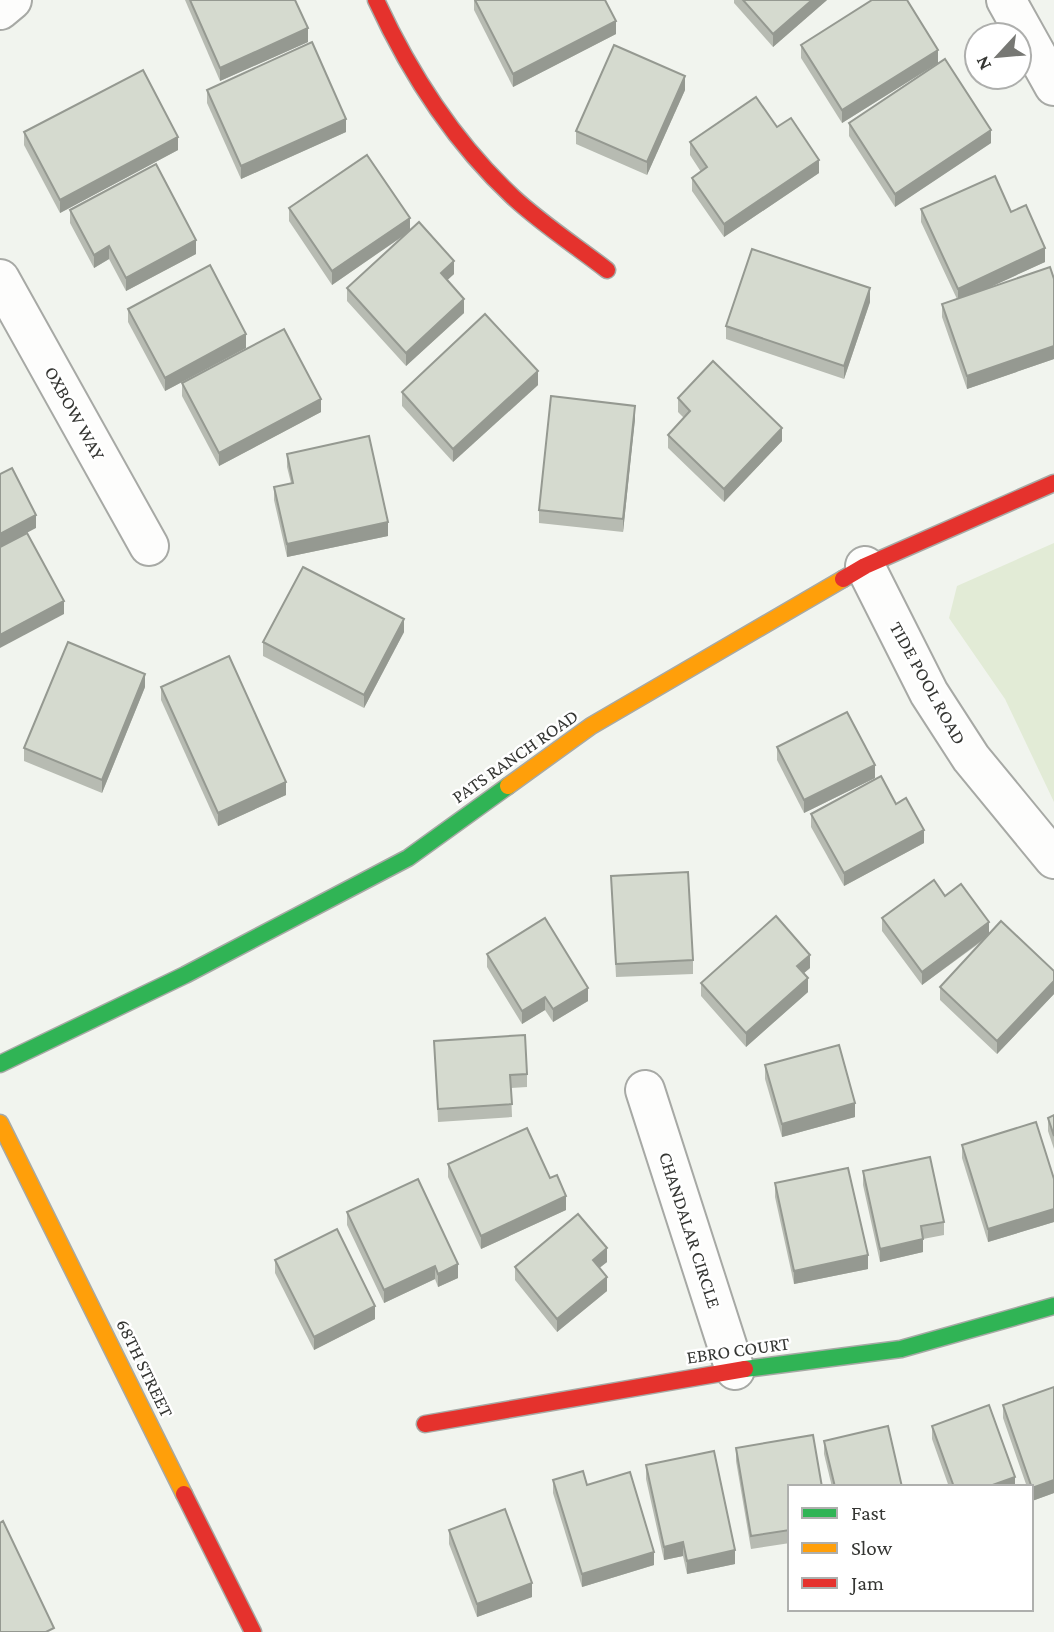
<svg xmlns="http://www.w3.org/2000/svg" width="1054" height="1632" viewBox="0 0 1054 1632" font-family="'Crimson Pro',serif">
<rect width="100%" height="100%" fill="#f1f4ee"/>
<path fill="#e2ebd6" d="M1054 543V802L1005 699 949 618 957 586Z"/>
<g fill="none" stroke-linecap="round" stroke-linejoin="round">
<defs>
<g id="street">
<path d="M1006 0 1054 86"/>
<path d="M0 10 12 0"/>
<path d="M0 279 149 546"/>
<path d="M865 566 929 693 971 758 1054 859"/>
<path d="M645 1090 735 1370"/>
</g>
<g id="fast">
<path d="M0 1064 185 975 408 858 508 786"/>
<path d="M745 1369 901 1349 1054 1306"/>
</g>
<g id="slow">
<path d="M508 786 591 726 843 579"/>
<path d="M0 1123 184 1494"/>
</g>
<g id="jam">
<path d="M376 0C410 74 454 142 513 197 542 224 576 246 607 270"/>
<path d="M843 579 865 566 1054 483"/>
<path d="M425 1424 745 1369"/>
<path d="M184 1494 253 1632"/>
</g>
</defs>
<use href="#street" stroke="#a7a9a5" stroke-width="42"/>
<use href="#fast" stroke="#a7a9a5" stroke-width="19"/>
<use href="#slow" stroke="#a7a9a5" stroke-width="19"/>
<use href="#jam" stroke="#a7a9a5" stroke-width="19"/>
<use href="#street" stroke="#fdfdfc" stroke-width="38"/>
<use href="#fast" stroke="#30b455" stroke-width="16"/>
<use href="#slow" stroke="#ff9f0a" stroke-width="16"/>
<use href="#jam" stroke="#e5322d" stroke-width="16"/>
</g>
<g fill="#b7bbb2">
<path d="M185 0H295L308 42 220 81Z"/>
<path d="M474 0H605L616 34 513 87 474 10Z"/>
<path d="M734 0H827L773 47 734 3Z"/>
<path d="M801 45 938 63 842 123 801 58Z"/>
<path d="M207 90 346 132 241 179 207 103Z"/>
<path d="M685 90 647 175 576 144V131Z"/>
<path d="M849 123 991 143 895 207 849 136Z"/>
<path d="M777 127 819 173 724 237 692 191V178L701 172 690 155V142Z"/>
<path d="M24 132 178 150 60 213 24 145Z"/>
<path d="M289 208 410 230 454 274 447 280 464 313 406 366 347 301V288L406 234 332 285 289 221Z"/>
<path d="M921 209 1011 212 1045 262 985 289 1054 279V359L967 389 942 317V304L957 299 921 222Z"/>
<path d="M70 210 196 254 126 291 109 259 94 268 70 223Z"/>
<path d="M870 302 844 379 726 339V326Z"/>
<path d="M128 309 246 348 165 391 128 322Z"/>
<path d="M182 383 321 412 219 466 182 396Z"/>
<path d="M538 385 453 462 402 406V392Z"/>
<path d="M678 398 782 441 724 502 668 448V435L684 418 678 412Z"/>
<path d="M635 419 623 532 539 523V510Z"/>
<path d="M287 454 388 536 287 557 274 500V487L291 483 287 467Z"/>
<path d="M404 632 364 708 263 656V642Z"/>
<path d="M145 687 102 793 24 761V748Z"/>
<path d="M161 687 286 795 218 826 161 700Z"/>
<path d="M777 747 875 778 804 813 777 760Z"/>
<path d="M811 814 924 843 844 886 811 827Z"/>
<path d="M611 876 693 960V974L616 977Z"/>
<path d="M945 896 989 934 1054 971V994L997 1054 940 1000V987L985 939 922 985 882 931V918Z"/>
<path d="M487 954 588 1001 553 1022 545 1010 522 1024 487 967Z"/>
<path d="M810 968 804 973 808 992 746 1047 701 996V983Z"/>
<path d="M434 1041 527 1074V1087L511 1088 512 1117 438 1122Z"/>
<path d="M765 1065 855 1117 782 1137 765 1079Z"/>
<path d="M1054 1115V1149L1048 1131V1118Z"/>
<path d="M962 1145 1054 1179V1222L988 1242 962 1158Z"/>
<path d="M448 1164 550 1178 566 1210 481 1249 448 1177Z"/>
<path d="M863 1171 944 1222V1235L923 1239V1252L880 1262 863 1185Z"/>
<path d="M775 1183 868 1269 794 1284 775 1197Z"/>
<path d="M347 1212 458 1278 438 1287 435 1279 384 1303 347 1225Z"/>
<path d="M275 1260 375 1319 314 1350 275 1273Z"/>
<path d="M607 1262 599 1268 607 1291 557 1332 515 1280V1267Z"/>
<path d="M1054 1387V1493L1032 1501 1031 1487H1027L1003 1418V1405Z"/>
<path d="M932 1426 1015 1487H949L932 1439Z"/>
<path d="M824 1441 902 1487H832L824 1454Z"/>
<path d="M736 1448 790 1487V1543L751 1549 736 1461Z"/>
<path d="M646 1465 735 1564 687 1574 683 1556 664 1560 646 1479Z"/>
<path d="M553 1480 587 1485 654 1565 582 1587 553 1493Z"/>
<path d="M449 1530 532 1597 477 1617 449 1544Z"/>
</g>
<g fill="#959991">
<path d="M812 0H827L773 47V34Z"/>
<path d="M616 21V34L513 87V74Z"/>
<path d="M308 28V42L220 81V68Z"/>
<path d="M938 50V63L842 123V110Z"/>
<path d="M685 76V90L647 175V162Z"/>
<path d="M346 119V132L241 179V166Z"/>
<path d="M991 130V143L895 207V194Z"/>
<path d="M178 137V150L60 213V200Z"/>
<path d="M819 160V173L724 237V224Z"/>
<path d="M410 218V231L332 285V271Z"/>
<path d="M196 240V254L126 291V278Z"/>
<path d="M109 246V259L94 268V255Z"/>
<path d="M1045 248V262L958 302V289Z"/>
<path d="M454 261V274L441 286V273Z"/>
<path d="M870 288V302L844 379V366Z"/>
<path d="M464 299V313L406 366V353Z"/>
<path d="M246 334V348L165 391V378Z"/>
<path d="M1054 346V359L967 389V376Z"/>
<path d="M538 371V385L453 462V449Z"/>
<path d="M321 399V412L219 466V453Z"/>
<path d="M635 406V419L623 532V519Z"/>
<path d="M782 428V441L724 502V489Z"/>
<path d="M36 515V528L0 547V534Z"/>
<path d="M388 522V536L287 557V544Z"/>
<path d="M64 601V614L0 648V635Z"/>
<path d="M404 619V632L364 708V695Z"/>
<path d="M145 674V687L102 793V780Z"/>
<path d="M875 765V778L804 813V800Z"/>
<path d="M286 782V795L218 826V813Z"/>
<path d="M924 830V843L844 886V873Z"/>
<path d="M989 922V935L922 985V972Z"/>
<path d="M810 955V968L797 979V966Z"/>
<path d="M808 978V992L746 1047V1033Z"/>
<path d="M1054 981V994L997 1054V1041Z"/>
<path d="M588 988V1001L553 1022V1009Z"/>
<path d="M545 997V1010L522 1024V1011Z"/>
<path d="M855 1103V1117L782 1137V1124Z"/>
<path d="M566 1196V1210L481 1249V1236Z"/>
<path d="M1054 1209V1222L988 1242V1229Z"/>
<path d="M923 1239V1252L880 1262V1249Z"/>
<path d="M607 1248V1262L593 1273V1260Z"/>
<path d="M868 1255V1269L794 1284V1271Z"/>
<path d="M458 1264V1278L438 1287V1274Z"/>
<path d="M435 1266V1279L384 1303V1290Z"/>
<path d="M607 1277V1291L557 1332V1319Z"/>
<path d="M375 1306V1319L314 1350V1337Z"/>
<path d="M1015 1477V1487H987Z"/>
<path d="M1054 1480V1493L1032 1501V1488Z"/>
<path d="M683 1542V1556L664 1560V1547Z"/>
<path d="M735 1550V1564L687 1574V1561Z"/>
<path d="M654 1552V1565L582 1587V1574Z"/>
<path d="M532 1583V1597L477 1617V1604Z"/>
</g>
<g fill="#d5dacf" stroke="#959991" stroke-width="2">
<path d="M190 0H295L308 28 220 68Z"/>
<path d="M475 0H605L616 21 513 74Z"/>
<path d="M743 0H812L773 34Z"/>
<path d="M872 0H907L938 50 842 110 801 45Z"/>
<path d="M312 42 346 119 241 166 207 90Z"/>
<path d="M614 45 685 76 647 162 576 131Z"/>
<path d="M945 59 991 130 895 194 849 123Z"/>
<path d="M143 70 178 137 60 200 24 132Z"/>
<path d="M756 97 777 127 791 118 819 160 724 224 692 178 707 167 690 142Z"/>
<path d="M367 155 410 218 332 271 289 208Z"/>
<path d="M156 164 196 240 126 278 109 246 94 255 70 210Z"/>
<path d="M995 176 1011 212 1026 205 1045 248 958 289 921 209Z"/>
<path d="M419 222 454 261 441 273 464 299 406 353 347 288Z"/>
<path d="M752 249 870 288 844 366 726 326Z"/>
<path d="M210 265 246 334 165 378 128 309Z"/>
<path d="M1050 267 1054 279V346L967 376 942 304Z"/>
<path d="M485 314 538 371 453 449 402 392Z"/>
<path d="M284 329 321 399 219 453 182 383Z"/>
<path d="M713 361 782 428 724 489 668 435 690 411 678 398Z"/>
<path d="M551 396 635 406 623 519 539 510Z"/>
<path d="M369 436 388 522 287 544 274 487 293 483 287 454Z"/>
<path d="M12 468 36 515 0 534V474Z"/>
<path d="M27 533 64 601 0 635V547Z"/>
<path d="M303 567 404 619 364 695 263 642Z"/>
<path d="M68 642 145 674 102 780 24 748Z"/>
<path d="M229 656 286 782 218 813 161 687Z"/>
<path d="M847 712 875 765 804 800 777 747Z"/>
<path d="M881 776 896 804 906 798 924 830 844 873 811 814Z"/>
<path d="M688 872 693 960 616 964 611 876Z"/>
<path d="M934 880 945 896 961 884 989 922 922 972 882 918Z"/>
<path d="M776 916 810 955 797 966 808 978 746 1033 701 983Z"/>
<path d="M545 918 588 988 553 1009 545 997 522 1011 487 954Z"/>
<path d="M1001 921 1054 971V981L997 1041 940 987Z"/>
<path d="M525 1035 527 1074 510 1075 512 1104 438 1109 434 1041Z"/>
<path d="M839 1045 855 1103 782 1124 765 1065Z"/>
<path d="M1054 1115V1136L1048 1118Z"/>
<path d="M1036 1122 1054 1179V1209L988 1229 962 1145Z"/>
<path d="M527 1128 550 1178 557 1175 566 1196 481 1236 448 1164Z"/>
<path d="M930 1157 944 1222 921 1226 923 1239 880 1249 863 1171Z"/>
<path d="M848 1168 868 1255 794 1271 775 1183Z"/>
<path d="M418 1179 458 1264 438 1274 435 1266 384 1290 347 1212Z"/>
<path d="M578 1214 607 1248 593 1260 607 1277 557 1319 515 1267Z"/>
<path d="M337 1229 375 1306 314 1337 275 1260Z"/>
<path d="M1054 1387V1480L1032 1488 1003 1405Z"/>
<path d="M989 1405 1015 1477 987 1487H954L932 1426Z"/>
<path d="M888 1426 902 1487H835L824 1441Z"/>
<path d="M813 1435 822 1487H790V1530L751 1536 736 1448Z"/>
<path d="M714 1451 735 1550 687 1561 683 1542 664 1547 646 1465Z"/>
<path d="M583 1471 587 1485 630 1472 654 1552 582 1574 553 1480Z"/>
<path d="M505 1509 532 1583 477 1604 449 1530Z"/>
<path d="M3 1521 54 1628 46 1632H0V1523Z"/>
</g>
<g text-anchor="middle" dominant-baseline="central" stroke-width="5" stroke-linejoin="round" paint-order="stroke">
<g font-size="19" fill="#353633" stroke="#fff">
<text transform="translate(75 413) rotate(61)">OXBOW WAY</text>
<text transform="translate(928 683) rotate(61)">TIDE POOL ROAD</text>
<text transform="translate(515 756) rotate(-35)">PATS RANCH ROAD</text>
<text transform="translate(690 1230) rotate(72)">CHANDALAR CIRCLE</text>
<text transform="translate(738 1350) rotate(-8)">EBRO COURT</text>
<text transform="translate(145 1368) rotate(64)">68TH STREET</text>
</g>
</g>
<rect x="788" y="1485" width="245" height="126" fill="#ffffff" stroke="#aeafad" stroke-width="2"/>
<rect x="802" y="1508" width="35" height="10" fill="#30b455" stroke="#aeafad" stroke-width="2"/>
<text x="851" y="1520" font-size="21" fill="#353633">Fast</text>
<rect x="802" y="1543" width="35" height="10" fill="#ff9f0a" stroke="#aeafad" stroke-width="2"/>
<text x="851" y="1555" font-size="21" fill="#353633">Slow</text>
<rect x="802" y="1578" width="35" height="10" fill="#e5322d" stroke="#aeafad" stroke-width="2"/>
<text x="851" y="1590" font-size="21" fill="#353633">Jam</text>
<g transform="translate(998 56) rotate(244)"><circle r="33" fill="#ffffff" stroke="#aeafad" stroke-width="2"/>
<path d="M0-5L12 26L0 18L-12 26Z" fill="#777874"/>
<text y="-10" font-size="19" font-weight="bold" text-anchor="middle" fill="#353633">N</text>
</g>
</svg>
